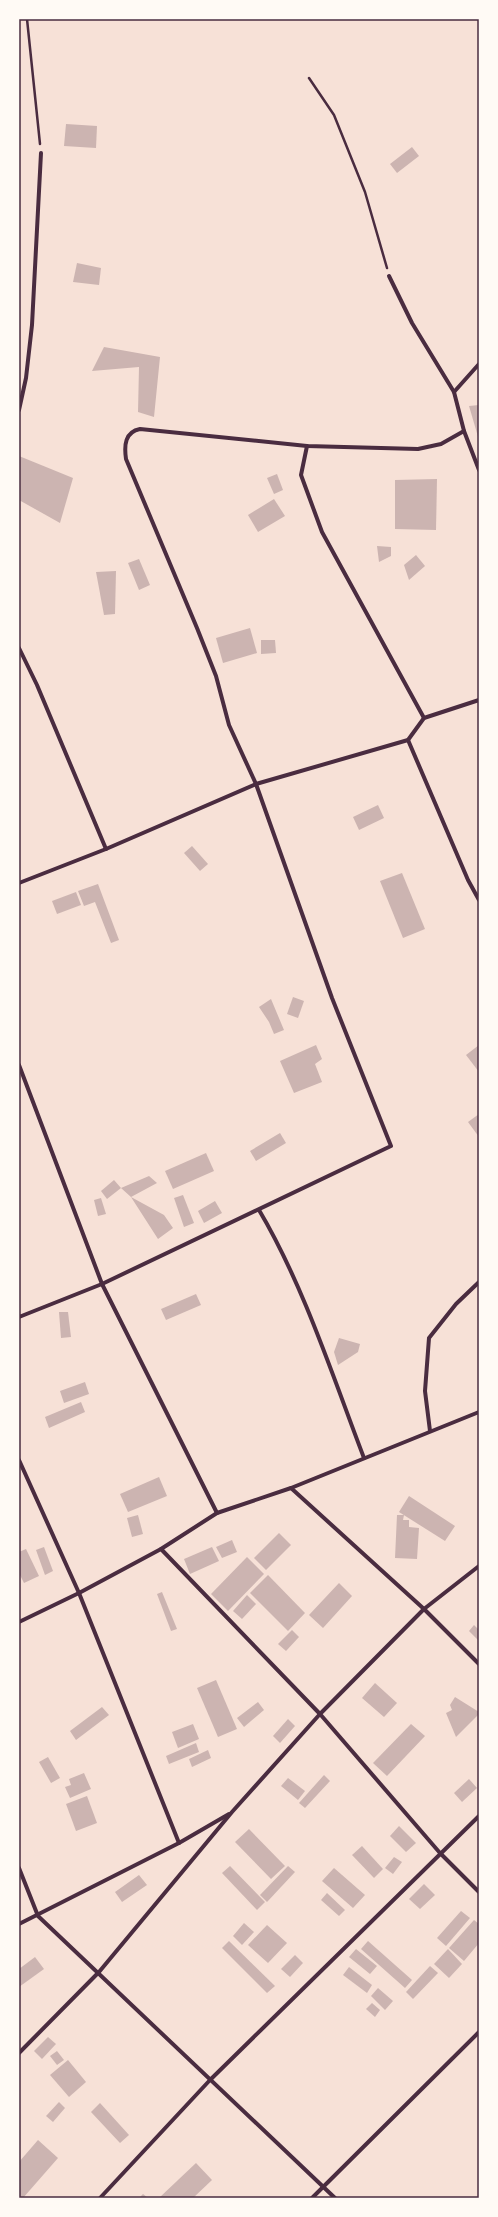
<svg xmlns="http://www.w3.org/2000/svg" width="498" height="2217" viewBox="0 0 498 2217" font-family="Commissioner,sans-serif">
<rect width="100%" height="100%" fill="#f7e1d7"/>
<g fill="#ccb4b1">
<path d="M66 124 97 126 96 148 64 146Z"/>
<path d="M412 147 419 156 397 173 390 164Z"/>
<path d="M77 263 101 268 99 285 73 282Z"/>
<path d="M104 347 160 357 154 417 138 412 139 367 92 371Z"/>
<path d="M479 405V440L469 406Z"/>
<path d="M19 456 73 478 60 523 19 500Z"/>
<path d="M277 474 283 490 274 494 267 478Z"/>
<path d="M437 479 436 530 395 529V480Z"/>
<path d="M274 499 285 516 258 532 248 515Z"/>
<path d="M377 546 391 547V556L379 562Z"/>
<path d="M416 555 425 566 409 580 404 565Z"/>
<path d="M139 559 150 585 139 590 128 563Z"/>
<path d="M116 571 115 614 104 615 96 572Z"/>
<path d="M250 628 257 653 223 663 216 638Z"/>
<path d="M261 640H275L276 653 261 654Z"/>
<path d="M378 805 384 818 359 830 353 817Z"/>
<path d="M192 846 208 864 200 871 184 853Z"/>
<path d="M402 873 425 929 403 938 380 881Z"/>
<path d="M98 884 119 940 111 943 95 902 84 906 78 891Z"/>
<path d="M76 892 81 905 57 914 52 901Z"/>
<path d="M293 997 304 1001 298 1018 287 1014Z"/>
<path d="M271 999 284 1030 274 1034 269 1022 259 1007Z"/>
<path d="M316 1045 322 1059 315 1064 322 1082 294 1093 280 1061Z"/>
<path d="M479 1045V1072L466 1055Z"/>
<path d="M479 1114V1137L468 1122Z"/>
<path d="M280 1133 286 1143 256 1161 250 1151Z"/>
<path d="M206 1153 214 1171 173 1189 165 1171Z"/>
<path d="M149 1176 157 1183 131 1197 164 1215 173 1228 158 1239 131 1197 121 1188Z"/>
<path d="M114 1180 121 1188 107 1199 101 1191Z"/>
<path d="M183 1195 194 1223 184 1227 174 1198Z"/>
<path d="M101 1198 106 1214 98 1216 94 1200Z"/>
<path d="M215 1201 222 1213 204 1223 198 1211Z"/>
<path d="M196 1294 201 1305 166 1320 161 1309Z"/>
<path d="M59 1312H68L71 1337 61 1338Z"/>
<path d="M339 1338 360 1344 358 1352 338 1365 334 1352Z"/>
<path d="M85 1382 89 1394 64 1403 60 1391Z"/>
<path d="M81 1402 85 1412 49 1428 45 1417Z"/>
<path d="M159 1477 167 1496 128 1512 120 1494Z"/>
<path d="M409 1496 455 1526 445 1541 399 1512Z"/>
<path d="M138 1515 143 1534 132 1537 127 1518Z"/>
<path d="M397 1515H404L403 1520H409V1527L419 1528 417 1559 395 1558Z"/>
<path d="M279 1533 291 1545 266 1570 254 1558Z"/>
<path d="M232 1540 237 1552 222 1558 216 1547Z"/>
<path d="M44 1547 53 1571 45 1575 36 1550Z"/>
<path d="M212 1547 219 1561 190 1574 184 1559Z"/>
<path d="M26 1549 39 1576 24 1583 19 1573V1552Z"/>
<path d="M247 1557 264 1574 228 1611 211 1594Z"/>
<path d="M268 1575 305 1613 288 1631 250 1593Z"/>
<path d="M339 1583 352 1596 323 1628 309 1615Z"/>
<path d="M162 1592 177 1629 171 1631 157 1594Z"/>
<path d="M247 1595 256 1604 242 1619 233 1611Z"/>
<path d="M474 1625 478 1629 479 1628V1641L469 1631Z"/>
<path d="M292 1630 299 1637 286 1651 278 1644Z"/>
<path d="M216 1680 237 1729 218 1737 197 1688Z"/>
<path d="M375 1683 397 1703 384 1717 362 1698Z"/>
<path d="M455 1697 479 1712V1714L456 1737 446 1713 452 1710 450 1705Z"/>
<path d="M258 1702 264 1710 244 1727 237 1718Z"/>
<path d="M102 1707 109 1715 76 1740 70 1731Z"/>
<path d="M288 1719 295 1726 280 1743 273 1736Z"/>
<path d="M193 1724 199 1739 178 1748 172 1732Z"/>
<path d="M411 1724 425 1736 387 1776 373 1763Z"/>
<path d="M196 1743 199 1752 169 1764 166 1756Z"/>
<path d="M208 1750 211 1758 192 1767 189 1759Z"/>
<path d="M48 1757 60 1778 51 1783 39 1762Z"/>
<path d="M84 1773 91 1789 70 1798 65 1787 71 1785 69 1779Z"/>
<path d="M324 1775 330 1781 305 1808 299 1803Z"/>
<path d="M288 1778 305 1791 298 1800 281 1786Z"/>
<path d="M469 1779 477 1788 462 1802 454 1793Z"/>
<path d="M87 1796 97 1823 76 1831 66 1804Z"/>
<path d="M399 1826 416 1843 406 1852 390 1836Z"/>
<path d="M249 1829 285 1866 271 1879 235 1842Z"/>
<path d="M362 1846 383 1869 374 1878 352 1855Z"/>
<path d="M394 1857 402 1862 393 1874 385 1868Z"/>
<path d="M230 1866 265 1902 257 1910 222 1873Z"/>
<path d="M288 1866 295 1872 267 1902 260 1895Z"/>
<path d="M334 1868 365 1895 353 1908 322 1881Z"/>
<path d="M139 1875 147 1885 122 1902 115 1892Z"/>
<path d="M424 1884 435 1895 420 1909 409 1899Z"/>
<path d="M327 1893 345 1910 339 1916 321 1900Z"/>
<path d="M461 1911 470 1918 446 1946 437 1938Z"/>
<path d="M474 1920 479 1924V1943L464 1961 449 1948Z"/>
<path d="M244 1923 254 1932 242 1945 233 1936Z"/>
<path d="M267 1925 287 1943 268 1963 248 1945Z"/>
<path d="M229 1941 275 1986 267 1993 222 1948Z"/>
<path d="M368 1941 412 1980 405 1988 361 1949Z"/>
<path d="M356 1949 377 1966 370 1974 349 1957Z"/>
<path d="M448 1949 462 1964 449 1978 434 1964Z"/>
<path d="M295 1955 303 1963 290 1977 281 1969Z"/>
<path d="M35 1957 44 1969 19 1987V1969Z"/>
<path d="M430 1966 438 1973 413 1999 406 1992Z"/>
<path d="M349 1967 372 1985 367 1993 343 1975Z"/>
<path d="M378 1988 393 2001 385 2010 371 1996Z"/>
<path d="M372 2003 380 2010 375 2017 366 2009Z"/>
<path d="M48 2037 56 2044 42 2059 34 2051Z"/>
<path d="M57 2051 64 2060 57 2065 50 2056Z"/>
<path d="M68 2060 86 2082 69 2097 50 2075Z"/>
<path d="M59 2102 65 2108 53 2122 46 2116Z"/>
<path d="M100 2103 129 2135 120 2143 91 2112Z"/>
<path d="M38 2140 58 2158 23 2198H19V2162Z"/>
<path d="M196 2163 212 2180 193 2198H159Z"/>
<path d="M143 2194 148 2198H139Z"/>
</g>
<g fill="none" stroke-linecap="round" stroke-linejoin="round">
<g stroke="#4a2c40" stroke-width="2.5">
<path d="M27 19 40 144"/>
<path d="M309 78 334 115 365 192 387 268"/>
</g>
<g stroke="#4a2c40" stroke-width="4">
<path d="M389 276 412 323 454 392 464 431 479 470"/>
<path d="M454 392 479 364"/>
<path d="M19 410 26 378 32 325 41 153"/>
<path d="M307 446 301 475 322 532 424 718"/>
<path d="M19 648 37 685 106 849"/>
<path d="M408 740 468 880 479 900"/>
<path d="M19 883 106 849 256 784 408 740 424 718 479 700"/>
<path d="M19 1065 102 1284 217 1513"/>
<path d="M259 1210C303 1284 333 1377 364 1458"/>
<path d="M19 1317 102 1284 391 1146 332 998 256 784 229 725 216 676 197 628 126 459C124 445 125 432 140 429L307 446 418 449 441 444 464 431"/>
<path d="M430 1431 425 1391 429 1338 456 1304 479 1282"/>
<path d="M19 1460 79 1593 179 1843"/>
<path d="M291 1488 424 1609 479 1664"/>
<path d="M161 1549 320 1714 440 1853 479 1892"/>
<path d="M19 1622 79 1593 161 1549 217 1513 291 1488 479 1412"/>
<path d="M19 1868 38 1916 335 2198"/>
<path d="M19 1924 179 1843 229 1814"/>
<path d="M19 2053 99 1972 232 1812 320 1714 424 1609 479 1566"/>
<path d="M100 2198 210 2080 479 1816"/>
<path d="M312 2198 479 2032"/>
</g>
</g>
<rect width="498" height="2217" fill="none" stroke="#fffaf5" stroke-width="40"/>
<rect x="20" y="20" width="458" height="2177" fill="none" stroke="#4a2c40" stroke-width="1.5"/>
</svg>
